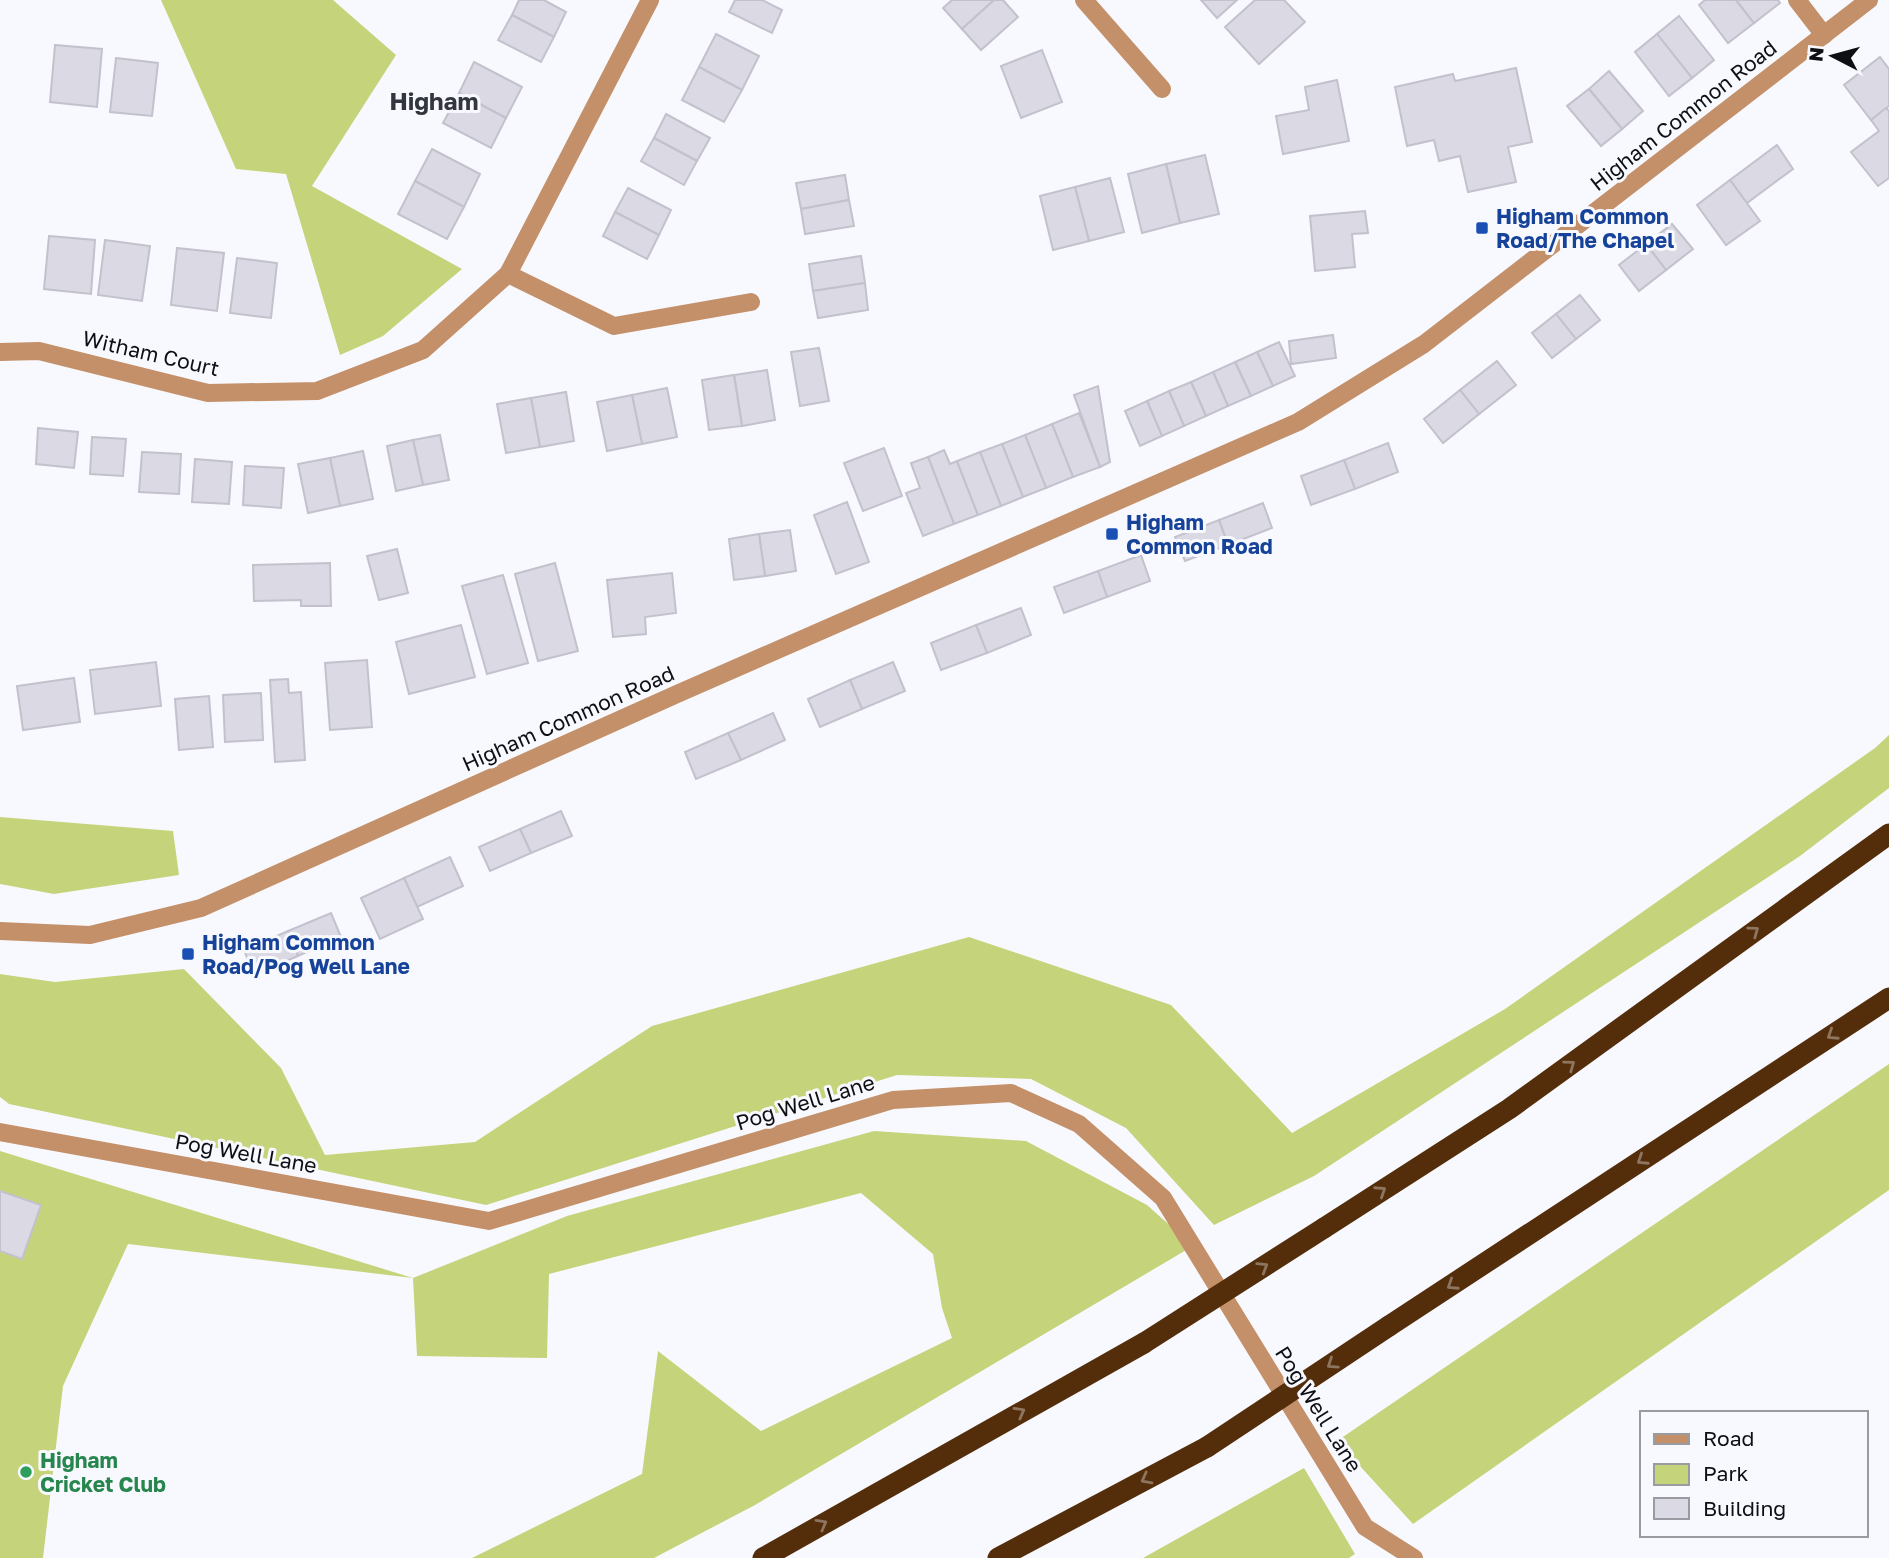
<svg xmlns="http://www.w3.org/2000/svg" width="1889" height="1558" viewBox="0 0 1889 1558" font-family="'Golos Text',sans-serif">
<rect width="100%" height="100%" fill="#f8f9fe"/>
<g fill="#c5d37b">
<path d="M161 0H333L396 55 312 186 462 269 383 336 340 355 286 174 236 169Z"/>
<path d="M1889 735V788L1800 856 1314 1176 1214 1225 1126 1128 1031 1079 897 1075 486 1205 9 1104 0 1097V974L55 982 184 969 281 1068 325 1155 475 1142 652 1026 969 937 1171 1005 1292 1133 1505 1009 1875 748Z"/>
<path d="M0 817 173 831 179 875 54 894 0 884Z"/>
<path d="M1889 1064V1190L1413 1524 1337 1441Z"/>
<path d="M874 1131 1026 1141 1147 1205 1193 1246 755 1505 654 1558H472L642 1474 658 1351 761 1431 952 1338 942 1308 933 1254 861 1193 549 1274 547 1358 417 1356 413 1278 128 1244 63 1386 43 1558H0V1151L413 1278 567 1216Z"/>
<path d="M1304 1468 1355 1554 1349 1558H1143Z"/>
</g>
<g fill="#dad9e4" stroke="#c2c1cd" stroke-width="2">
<path d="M519 0H544L566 12 554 37 512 15Z"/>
<path d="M735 0H762L782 10 772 33 729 12Z"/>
<path d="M952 0H994L962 29 943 8Z"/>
<path d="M994 0H1003L1018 17 981 50 962 29Z"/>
<path d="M1201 0H1237L1217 18Z"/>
<path d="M1255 0H1284L1305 22 1259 64 1225 27Z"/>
<path d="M1705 0H1736L1754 23 1728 43 1699 5Z"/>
<path d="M1736 0H1778L1780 3 1754 23Z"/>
<path d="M512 15 554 37 541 62 498 40Z"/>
<path d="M1679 16 1714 60 1692 78 1657 34Z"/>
<path d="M716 34 759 56 742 90 699 67Z"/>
<path d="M1657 34 1692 78 1669 96 1635 52Z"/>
<path d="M55 45 102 49 97 107 50 102Z"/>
<path d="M1042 50 1062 102 1021 118 1001 66Z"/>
<path d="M1880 57 1889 69V106L1871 120 1844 85Z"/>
<path d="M116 58 158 63 152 116 110 112Z"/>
<path d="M474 62 522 87 506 118 459 93Z"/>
<path d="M699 67 742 90 724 122 682 100Z"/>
<path d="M1516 68 1532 142 1508 147 1516 182 1468 192 1460 156 1439 161 1434 140 1407 146 1395 87 1453 74 1455 81Z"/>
<path d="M1609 71 1643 111 1622 129 1589 89Z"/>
<path d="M1337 80 1349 141 1283 154 1276 116 1309 110 1305 87Z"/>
<path d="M1589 89 1622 129 1601 146 1567 106Z"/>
<path d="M459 93 506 118 491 148 443 123Z"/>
<path d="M1886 108 1889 111V178L1878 186 1851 152 1879 131 1871 120Z"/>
<path d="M666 114 710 138 697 161 654 138Z"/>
<path d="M654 138 697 161 684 185 641 161Z"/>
<path d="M1777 145 1793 169 1747 203 1730 180Z"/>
<path d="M432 149 480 174 464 207 415 181Z"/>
<path d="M1205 155 1219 214 1180 223 1166 164Z"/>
<path d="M1166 164 1180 223 1142 233 1128 174Z"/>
<path d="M845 175 849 200 801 209 796 183Z"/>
<path d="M1110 178 1124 232 1089 241 1075 187Z"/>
<path d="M1730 180 1760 221 1726 245 1697 205Z"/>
<path d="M415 181 464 207 447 239 398 214Z"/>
<path d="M1075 187 1089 241 1053 250 1040 196Z"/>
<path d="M628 188 671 210 659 235 615 212Z"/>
<path d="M849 200 854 226 805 234 801 209Z"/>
<path d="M1365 211 1368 233 1352 234 1355 267 1315 271 1310 216Z"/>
<path d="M615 212 659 235 647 259 603 236Z"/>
<path d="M1672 224 1693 249 1666 270 1646 244Z"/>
<path d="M49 236 95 240 91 294 44 289Z"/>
<path d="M105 240 150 246 142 301 98 295Z"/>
<path d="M1646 244 1666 270 1639 291 1619 265Z"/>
<path d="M177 248 224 253 217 311 171 305Z"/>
<path d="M861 256 865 283 813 291 809 264Z"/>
<path d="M237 258 277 263 271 318 230 313Z"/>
<path d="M865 283 868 310 818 318 813 291Z"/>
<path d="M1580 295 1600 320 1576 339 1556 314Z"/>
<path d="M1556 314 1576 339 1552 358 1532 333Z"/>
<path d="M1333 335 1336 358 1291 364 1289 341Z"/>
<path d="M1279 342 1295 376 1273 386 1257 352Z"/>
<path d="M819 348 829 401 800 406 791 352Z"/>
<path d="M1257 352 1273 386 1251 396 1235 362Z"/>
<path d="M1497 361 1516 385 1479 414 1460 390Z"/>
<path d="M1235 362 1251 396 1228 406 1213 372Z"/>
<path d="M767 370 775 420 742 426 734 375Z"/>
<path d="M1213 372 1228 406 1206 416 1191 382Z"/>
<path d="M734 375 742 426 709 430 702 380Z"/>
<path d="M1191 382 1206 416 1184 426 1169 391Z"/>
<path d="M1098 386 1110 462 1100 467 1074 395Z"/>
<path d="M667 388 677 437 642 444 632 395Z"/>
<path d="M1460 390 1479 414 1443 443 1424 419Z"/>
<path d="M1169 391 1184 426 1162 436 1147 401Z"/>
<path d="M566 392 574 441 540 447 531 398Z"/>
<path d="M632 395 642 444 607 451 597 402Z"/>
<path d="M531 398 540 447 506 453 497 404Z"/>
<path d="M1147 401 1162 436 1140 446 1125 411Z"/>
<path d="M1079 413 1100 467 1073 477 1052 424Z"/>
<path d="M1052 424 1073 477 1046 488 1025 435Z"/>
<path d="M38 428 78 432 74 468 36 464Z"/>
<path d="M440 435 449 480 423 485 413 440Z"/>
<path d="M1025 435 1046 488 1023 497 1002 444Z"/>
<path d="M92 437 126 439 123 476 90 474Z"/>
<path d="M413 440 423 485 396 491 387 446Z"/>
<path d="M1388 443 1398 472 1355 489 1344 460Z"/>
<path d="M1002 444 1023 497 1001 506 980 452Z"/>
<path d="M884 448 902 496 863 511 844 463Z"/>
<path d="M944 450 950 464 957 461 978 515 954 524 928 457Z"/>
<path d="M363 451 373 499 340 506 330 458Z"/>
<path d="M142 452 181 454 179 494 139 492Z"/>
<path d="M980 452 1001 506 978 515 957 461Z"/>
<path d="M928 457 954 524 923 536 906 493 920 488 911 463Z"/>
<path d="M330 458 340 506 308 513 298 464Z"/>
<path d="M195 459 232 462 229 504 192 502Z"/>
<path d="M1344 460 1355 489 1311 505 1301 476Z"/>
<path d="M245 466 284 468 281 508 243 505Z"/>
<path d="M847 502 869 562 836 574 814 515Z"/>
<path d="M1263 503 1272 528 1228 545 1219 520Z"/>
<path d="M1219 520 1228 545 1185 561 1175 537Z"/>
<path d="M790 530 796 571 765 576 759 534Z"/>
<path d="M759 534 765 576 734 580 729 539Z"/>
<path d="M397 549 408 593 379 600 367 556Z"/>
<path d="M1141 555 1150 581 1107 597 1098 571Z"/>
<path d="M330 563 331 606H301V600L254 601 253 565Z"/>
<path d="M555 563 578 651 538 661 515 574Z"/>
<path d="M1098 571 1107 597 1064 613 1054 587Z"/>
<path d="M672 573 676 613 645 617 646 634 613 637 607 580Z"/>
<path d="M503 575 528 663 487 674 462 586Z"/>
<path d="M1021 608 1031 635 987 653 976 625Z"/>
<path d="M461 625 475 677 409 694 396 642Z"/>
<path d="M976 625 987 653 941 670 931 643Z"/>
<path d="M367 660 372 727 330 730 325 663Z"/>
<path d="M156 662 161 706 95 714 90 670Z"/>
<path d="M893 662 905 691 862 709 850 680Z"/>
<path d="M74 678 80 722 23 730 17 686Z"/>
<path d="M288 679 289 693 301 692 305 760 275 762 270 680Z"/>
<path d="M850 680 862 709 820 727 808 699Z"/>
<path d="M261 693 263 740 225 742 223 695Z"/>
<path d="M209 696 213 747 179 750 175 699Z"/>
<path d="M773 713 785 740 741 760 728 733Z"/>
<path d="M728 733 741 760 696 779 685 752Z"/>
<path d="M561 811 572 836 531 853 520 829Z"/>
<path d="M520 829 531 853 490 871 479 847Z"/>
<path d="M450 857 463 886 417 907 404 878Z"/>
<path d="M404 878 423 919 380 939 361 898Z"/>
<path d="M331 913 341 937 298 956 288 931Z"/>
<path d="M288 931 298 956 254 975 244 950Z"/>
<path d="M0 1191 41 1205 22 1259 0 1251Z"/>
</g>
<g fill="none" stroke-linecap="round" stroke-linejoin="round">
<path stroke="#c39069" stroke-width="18" d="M1797 0 1824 35"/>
<g stroke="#c39069" stroke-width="18">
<path d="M1084 0 1162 89"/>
<path d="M508 274 614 326 751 302"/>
<path d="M0 352 39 351 208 393 317 391 423 350 508 274 650 0"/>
<path d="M0 1132 489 1221 893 1100 1011 1093 1079 1124 1163 1198 1365 1527 1414 1558"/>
</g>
<path stroke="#c39069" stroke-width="18" d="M0 931 90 935 201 908 677 694 1298 422 1424 344 1869 0"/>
<g stroke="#542e0a" stroke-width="21">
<path d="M1324 1228 1509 1109 1889 834"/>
<path d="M1389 1326 1889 998"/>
<path d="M763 1558 1144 1343"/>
<path d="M998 1558 1207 1447"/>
</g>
<g stroke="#542e0a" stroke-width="21">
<path d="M1144 1343 1324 1228"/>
<path d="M1207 1447 1389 1326"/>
</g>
</g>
<defs><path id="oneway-chevron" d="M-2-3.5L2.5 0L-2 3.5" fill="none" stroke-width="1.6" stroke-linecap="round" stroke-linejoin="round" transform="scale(1.75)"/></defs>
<g stroke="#8d755f">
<use href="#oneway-chevron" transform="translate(1754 931) rotate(-36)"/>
<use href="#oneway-chevron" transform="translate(1832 1035) rotate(147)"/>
<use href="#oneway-chevron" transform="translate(1570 1065) rotate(-36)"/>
<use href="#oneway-chevron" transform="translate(1642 1160) rotate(147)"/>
<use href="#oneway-chevron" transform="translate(1381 1191) rotate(-33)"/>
<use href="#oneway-chevron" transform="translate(1263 1267) rotate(-32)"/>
<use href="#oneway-chevron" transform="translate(1452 1285) rotate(147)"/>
<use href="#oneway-chevron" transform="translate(1332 1364) rotate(146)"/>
<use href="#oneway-chevron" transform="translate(1020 1412) rotate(-29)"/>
<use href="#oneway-chevron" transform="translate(1146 1479) rotate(152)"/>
<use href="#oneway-chevron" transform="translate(822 1524) rotate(-29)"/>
</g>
<g fill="#1a4fb4" stroke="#f8f9fe" stroke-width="2.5">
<rect x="1475" y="221" width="14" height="14" rx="3.5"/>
<rect x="1105" y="527" width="14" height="14" rx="3.5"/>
<rect x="181" y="947" width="14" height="14" rx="3.5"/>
</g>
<circle fill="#2e9e5b" stroke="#f8f9fe" stroke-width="2.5" cx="26" cy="1472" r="7"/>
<g text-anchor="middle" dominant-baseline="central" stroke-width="6" stroke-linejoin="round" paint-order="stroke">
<g font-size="21" fill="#0e0f13" stroke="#f8f9fe">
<text transform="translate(1683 115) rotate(-38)">Higham Common Road</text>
<text transform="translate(151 353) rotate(13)">Witham Court</text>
<text transform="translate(568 718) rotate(-24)">Higham Common Road</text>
<text transform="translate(805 1102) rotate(-17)">Pog Well Lane</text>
<text transform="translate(246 1153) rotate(10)">Pog Well Lane</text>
<text transform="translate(1319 1409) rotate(58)">Pog Well Lane</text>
</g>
<g font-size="21" font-weight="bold" fill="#164399" stroke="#f8f9fe" text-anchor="start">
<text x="1496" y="216">Higham Common<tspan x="1496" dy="24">Road/The Chapel</tspan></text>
<text x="1126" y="522">Higham<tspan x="1126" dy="24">Common Road</tspan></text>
<text x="202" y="942">Higham Common<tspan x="202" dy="24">Road/Pog Well Lane</tspan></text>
</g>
<g font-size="21" font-weight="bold" fill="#27864d" stroke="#f8f9fe" text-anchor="start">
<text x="40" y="1460">Higham<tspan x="40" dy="24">Cricket Club</tspan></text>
</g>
<g font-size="24" font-weight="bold" fill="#33363e" stroke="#f8f9fe">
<text x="434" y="100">Higham</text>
</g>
</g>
<rect x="1640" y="1411" width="228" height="126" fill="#f8f9fe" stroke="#9a9ba0" stroke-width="2"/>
<rect x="1654" y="1434" width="35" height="10" fill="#c39069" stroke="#9a9ba0" stroke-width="2"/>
<text x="1703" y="1446" font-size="21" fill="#0e0f13">Road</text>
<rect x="1654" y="1464" width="35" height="21" fill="#c5d37b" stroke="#9a9ba0" stroke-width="2"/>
<text x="1703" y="1481" font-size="21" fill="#0e0f13">Park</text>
<rect x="1654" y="1498" width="35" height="21" fill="#dad9e4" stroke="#9a9ba0" stroke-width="2"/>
<text x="1703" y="1516" font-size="21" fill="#0e0f13">Building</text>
<g transform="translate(1833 56) rotate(276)" stroke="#f8f9fe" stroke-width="5" paint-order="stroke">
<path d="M0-5L12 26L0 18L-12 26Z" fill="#0e0f13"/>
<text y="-10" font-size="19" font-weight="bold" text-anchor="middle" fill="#0e0f13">N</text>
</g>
</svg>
